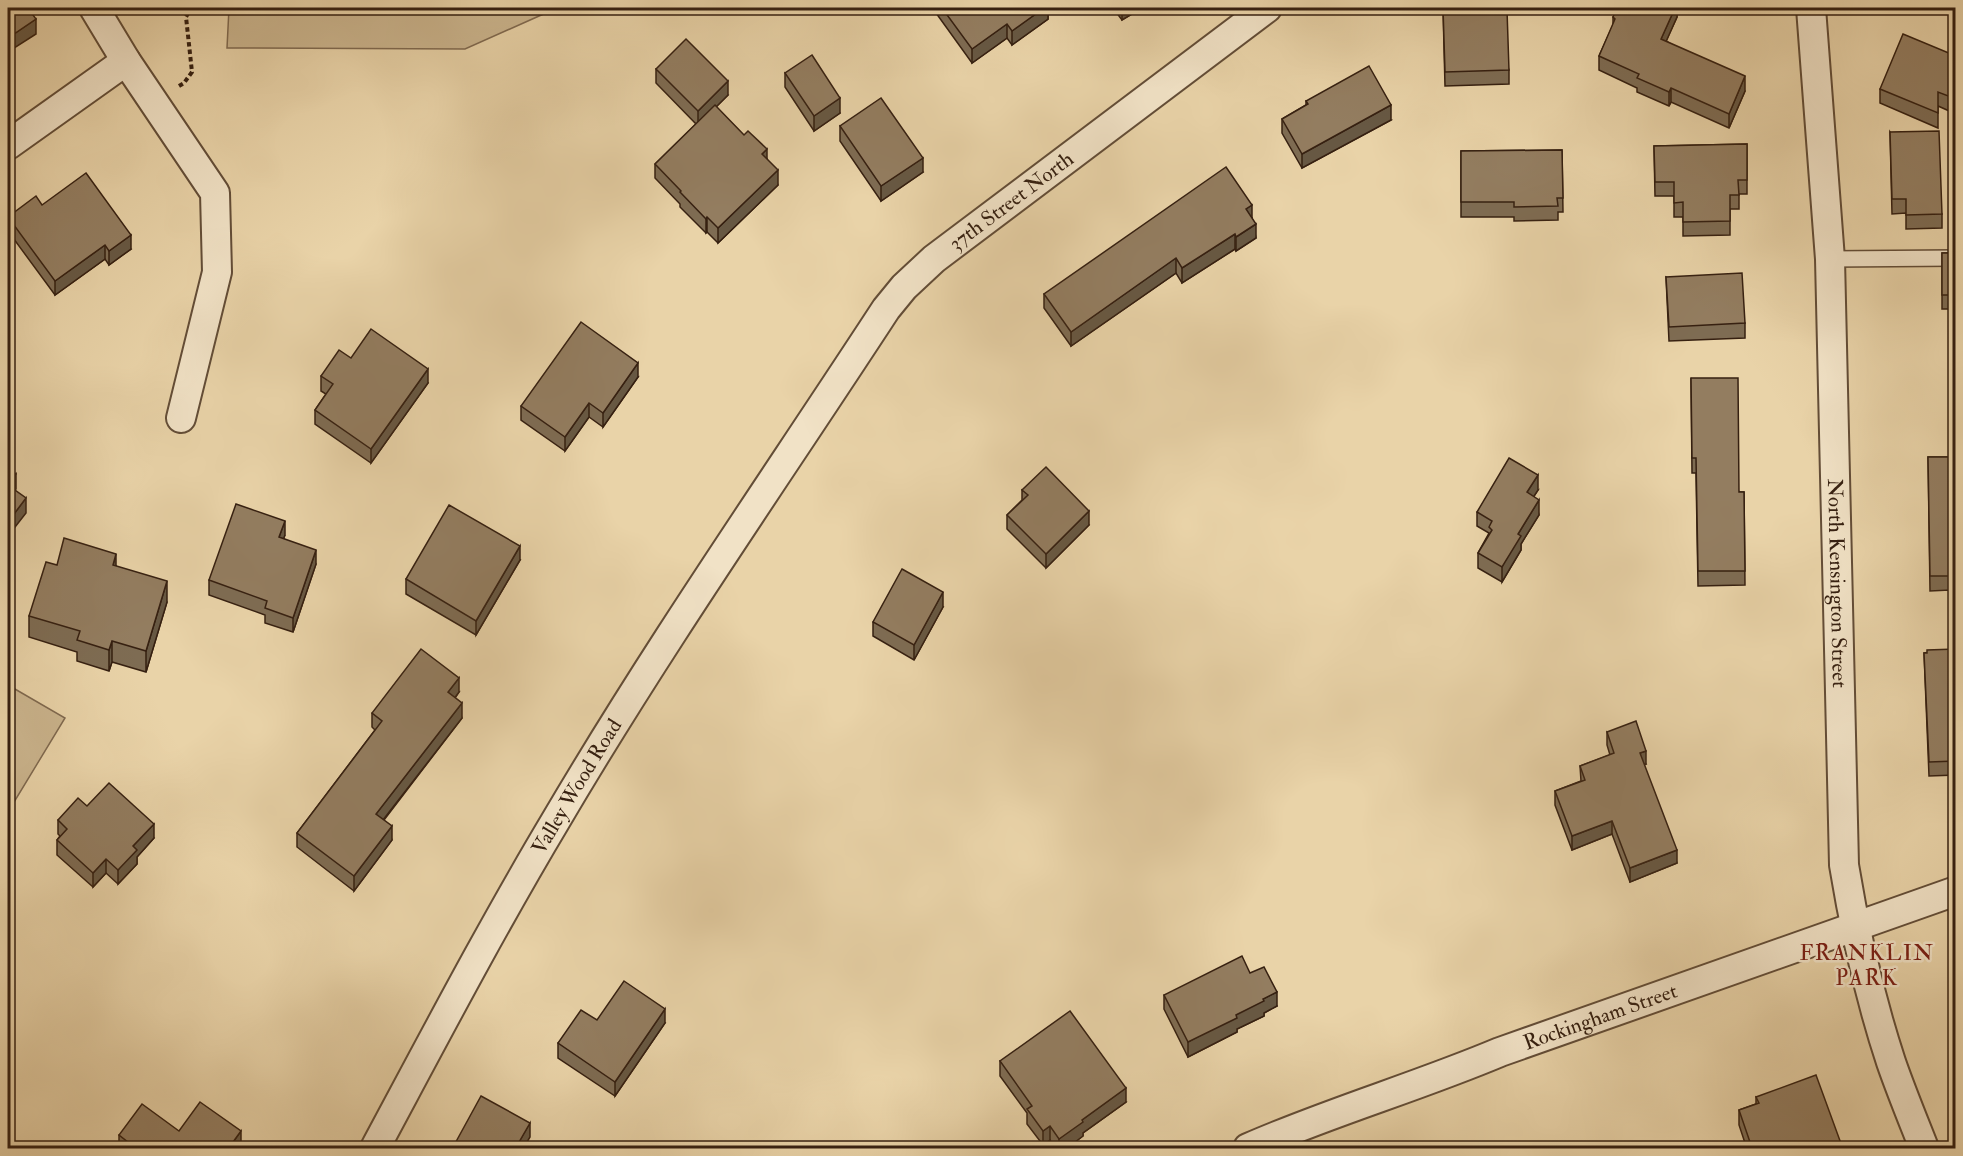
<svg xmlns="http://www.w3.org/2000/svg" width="1963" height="1156" viewBox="0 0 1963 1156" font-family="'IM FELL Double Pica',serif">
<rect width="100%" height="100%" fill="#e9d3a8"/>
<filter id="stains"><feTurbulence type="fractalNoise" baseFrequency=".00333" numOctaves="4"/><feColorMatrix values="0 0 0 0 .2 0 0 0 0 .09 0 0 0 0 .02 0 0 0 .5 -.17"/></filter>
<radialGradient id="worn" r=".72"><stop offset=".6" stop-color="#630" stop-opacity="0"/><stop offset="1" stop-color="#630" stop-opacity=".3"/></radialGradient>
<g fill="#cbb58e" stroke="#806a50" stroke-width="1.5">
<path d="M229 8H553L548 12 465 49 227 48Z"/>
<path d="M8 685 65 718 8 812Z"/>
</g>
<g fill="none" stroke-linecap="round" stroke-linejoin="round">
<defs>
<path id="service" d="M1830 259 1956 258"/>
<g id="minor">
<path d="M94 8 126 61 215 193 217 272 181 418"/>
<path id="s1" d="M1811 8 1830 259 1844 865C1855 932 1870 998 1891 1062 1901 1091 1913 1120 1924 1148"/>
<path d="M8 145 126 61"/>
<path id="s2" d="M375 1148C434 1038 492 927 556 820 659 645 775 479 886 309L904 287 934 259 1267 8"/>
<path id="s3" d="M1248 1148C1330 1112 1417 1087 1500 1052L1956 891"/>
</g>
</defs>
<use href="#service" stroke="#634d37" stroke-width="18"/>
<use href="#minor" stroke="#634d37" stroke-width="32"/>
<path stroke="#362011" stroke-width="4" stroke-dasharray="4.5 3" stroke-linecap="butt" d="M179 86 184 83 192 72 186 17 191 8"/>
<use href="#service" stroke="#f1e2c6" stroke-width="15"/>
<use href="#minor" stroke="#f1e2c6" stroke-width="28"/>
</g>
<g fill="#7e6c53" stroke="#362011" stroke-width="1.5">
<path d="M936 8H1048V19L1012 45 1007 38 972 63 936 13Z"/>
<path d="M1113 8H1142L1122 20Z"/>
<path d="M1443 8 1485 11 1509 70V84L1445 86Z"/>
<path d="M1677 8V17L1666 41 1745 91 1729 128 1671 102 1669 106 1637 92V88L1599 70V56L1613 25V17Z"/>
<path d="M1956 56V114L1938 106V128L1880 103V89Z"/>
<path d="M656 69 728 95 716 107 767 159 778 185 718 243 707 232 706 233 680 207V204L655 178V164L696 124 656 83Z"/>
<path d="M785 73 840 113 814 131 785 87Z"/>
<path d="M1306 101 1391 120 1302 168 1282 133V119L1306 105Z"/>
<path d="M840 126 923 172 881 201 840 141Z"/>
<path d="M1890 132 1942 214V228L1906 229V213L1892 214Z"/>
<path d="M1747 144V194H1739V209H1730V235L1683 236V217H1674V196H1655L1654 146Z"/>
<path d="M1562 150 1563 212H1558V220L1514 221V217H1461V151Z"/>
<path d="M42 205 131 249 109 265 105 259 55 295 8 231V217Z"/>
<path d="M1252 218 1256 238 1236 251 1235 249 1182 283 1176 273 1071 346 1044 308V294Z"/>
<rect x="1942" y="253" width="14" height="56"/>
<path d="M1666 277 1745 323V338L1669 341Z"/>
<path d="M351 358 428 383 371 463 315 424V410L326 394 321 391V376Z"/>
<path d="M638 377 603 427 589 417 565 451 521 420V406Z"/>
<path d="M1691 378 1739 492H1744L1745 585 1698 586 1696 473H1692Z"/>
<path d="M1956 432V606H1951L1950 590 1930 591 1928 457H1954Z"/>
<path d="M1022 490 1089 525 1046 568 1007 529V515L1022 500Z"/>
<path d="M1538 490 1534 496 1539 515 1521 544V550L1502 582 1478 568V553L1489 533 1477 526V512Z"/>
<path d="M285 535 283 538 316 564 293 632 265 623V615L209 595V580Z"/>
<path d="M520 560 476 635 406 594V579Z"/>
<path d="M57 565 116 566 167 602 146 672 112 662 109 671 77 661V652L29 637V616Z"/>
<path d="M943 607 914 660 873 636V622Z"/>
<path d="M1956 649V775L1929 776 1924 653Z"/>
<path d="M459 692 455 698 462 718 384 820 392 840 354 891 297 847V833L375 730 372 727V713Z"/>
<path d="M1607 732 1646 764 1644 765 1677 863 1630 882 1612 834 1572 850 1555 805V791L1581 781 1580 766 1610 755 1607 745Z"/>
<path d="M87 806 154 838 137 857V864L118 884 106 873 93 887 57 855V840L60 836 58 834V820Z"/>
<path d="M1250 973 1277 1006 1264 1013V1016L1237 1029V1032L1188 1057 1164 1009V995Z"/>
<path d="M597 1020 665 1023 615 1096 558 1058V1043Z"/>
<path d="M1000 1061 1126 1102 1083 1133V1136L1066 1149H1056L1050 1140 1043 1145 1027 1124V1113L1000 1076Z"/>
<path d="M1756 1097 1843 1149 1746 1146 1739 1125V1110L1756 1104Z"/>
<path d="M179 1131 241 1146 239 1149H119V1135Z"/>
</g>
<g fill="#675843" stroke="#362011" stroke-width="1.5">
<path d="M1044 8H1048V19L1012 45V31Z"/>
<path d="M1122 8H1142L1122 20Z"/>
<path d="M1675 8H1677V17L1661 53V39Z"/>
<path d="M36 19V34L8 52V38Z"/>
<path d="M1007 24V38L972 63V49Z"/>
<path d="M1745 76V91L1729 128V114Z"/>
<path d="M728 81V95L698 125V111Z"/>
<path d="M1671 88V102L1669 106V92Z"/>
<path d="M840 98V113L814 131V116Z"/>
<path d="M1391 105V120L1302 168V154Z"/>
<path d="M767 149V164L762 154Z"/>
<path d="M923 158V172L881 201V186Z"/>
<path d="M778 170V185L718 243V228Z"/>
<path d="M1252 205V220L1246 209Z"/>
<path d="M707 217V232L706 233V219Z"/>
<path d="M1256 224V238L1236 251V237Z"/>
<path d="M1235 234V249L1182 283V268Z"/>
<path d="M131 235V249L109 265V251Z"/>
<path d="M105 245V259L55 295V281Z"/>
<path d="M1176 258V273L1071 346V332Z"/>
<path d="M638 363V377L603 427V413Z"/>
<path d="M428 369V383L371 463V449Z"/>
<path d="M589 403V417L565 451V437Z"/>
<path d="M16 474V489L8 499V485Z"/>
<path d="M1538 475V490L1527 507V492Z"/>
<path d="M26 498V513L8 536V522Z"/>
<path d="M1539 500V515L1521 544V550L1502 582V567L1518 534Z"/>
<path d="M1089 511V525L1046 568V554Z"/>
<path d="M285 521V535L279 551V537Z"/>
<path d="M520 546V560L476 635V621Z"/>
<path d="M316 550V564L293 632V618Z"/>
<path d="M116 554V575L113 565Z"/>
<path d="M167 581V602L146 672V651Z"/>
<path d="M943 592V607L914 660V645Z"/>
<path d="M112 641V662L109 671V650Z"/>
<path d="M459 678V692L448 707V692Z"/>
<path d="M462 703V718L376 829V814Z"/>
<path d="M1646 751V764L1640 766V753Z"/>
<path d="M1612 821V834L1572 850V836Z"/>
<path d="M154 824V838L137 857V864L118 884V870L133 846Z"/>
<path d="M392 826V840L354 891V876Z"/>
<path d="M1677 850V863L1630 882V868Z"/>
<path d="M106 859V873L93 887V873Z"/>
<path d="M1277 992V1006L1264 1013V1016L1237 1029V1032L1188 1057V1042L1263 999Z"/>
<path d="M665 1009V1023L615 1096V1082Z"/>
<path d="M1126 1088V1102L1083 1133V1136L1066 1149H1059V1139L1082 1120Z"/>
<path d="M530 1123V1137L523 1149H515Z"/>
<path d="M1050 1126V1140L1043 1145V1131Z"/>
<path d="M241 1131V1146L239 1149H228Z"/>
</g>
<g fill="#937d60" stroke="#362011" stroke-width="1.5">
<path d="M8 8H28L36 19 8 38Z"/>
<path d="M942 8H1044L1012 31 1007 24 972 49Z"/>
<path d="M1443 8H1485V11L1507 10 1509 70 1445 72Z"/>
<path d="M1617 8H1675L1661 39 1745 76 1729 114 1671 88 1669 92 1637 78 1639 74 1599 56 1615 19 1613 17Z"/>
<path d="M1903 34 1956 56V99L1938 92V113L1880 89Z"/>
<path d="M686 39 728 81 698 111 656 69Z"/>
<path d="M812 55 840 98 814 116 785 73Z"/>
<path d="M1369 66 1391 105 1302 154 1282 119 1308 104 1306 101Z"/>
<path d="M881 98 923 158 881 186 840 126Z"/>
<path d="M715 105 744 135 748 131 767 149 762 154 778 170 718 228 707 217 706 219 680 192 681 191 655 164Z"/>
<path d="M1939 131 1942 214 1906 215V199H1892L1890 132Z"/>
<path d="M1747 144V180H1738L1739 195H1730V221L1683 222V202L1674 203V182H1655L1654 146Z"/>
<path d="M1562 150 1563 198H1557L1558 206 1514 207V202H1461V151Z"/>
<path d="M1226 167 1252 205 1246 209 1256 224 1236 237 1235 234 1182 268 1176 258 1071 332 1044 294Z"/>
<path d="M86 173 131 235 109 251 105 245 55 281 8 217 36 196 42 205Z"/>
<rect x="1942" y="253" width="14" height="42"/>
<path d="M1742 273 1745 323 1669 327 1666 277Z"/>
<path d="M581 322 638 363 603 413 589 403 565 437 521 406Z"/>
<path d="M371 329 428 369 371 449 315 410 333 384 321 376 339 350 351 358Z"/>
<path d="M1691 378H1738L1739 492H1744L1745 571H1698L1696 458H1692Z"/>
<path d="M1954 432H1956V591H1951L1950 576H1930L1928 457H1955Z"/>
<path d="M1509 458 1538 475 1527 492 1539 500 1518 534 1521 536 1502 567 1478 553 1492 530 1489 527 1492 521 1477 512Z"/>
<path d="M1046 467 1089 511 1046 554 1007 515 1028 495 1022 490Z"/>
<path d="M8 468 16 474 8 485 26 498 8 522Z"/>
<path d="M236 504 285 521 279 537 316 550 293 618 265 608 267 601 209 580Z"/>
<path d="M449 505 520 546 476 621 406 579Z"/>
<path d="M64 538 116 554 113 565 167 581 146 651 112 641 109 650 77 640 80 631 29 616 46 562 57 565Z"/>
<path d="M902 569 943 592 914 645 873 622Z"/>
<path d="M421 649 459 678 448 692 462 703 376 814 392 826 354 876 297 833 382 721 372 713Z"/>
<path d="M1956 649V761L1929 762 1924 653H1927V650Z"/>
<path d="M1636 721 1646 751 1640 753 1677 850 1630 868 1612 821 1572 836 1555 791 1585 780 1580 766 1614 753 1607 732Z"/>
<path d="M109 783 154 824 133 846 137 850 118 870 106 859 93 873 57 840 67 829 58 820 78 798 87 806Z"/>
<path d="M1242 956 1250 973 1264 967 1277 992 1263 999 1264 1001 1236 1015 1237 1018 1188 1042 1164 995Z"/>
<path d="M624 981 665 1009 615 1082 558 1043 581 1010 597 1020Z"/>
<path d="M1070 1011 1126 1088 1082 1120 1083 1122 1059 1139 1050 1126 1043 1131 1027 1109 1032 1106 1000 1061Z"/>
<path d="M1816 1075 1843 1149H1740L1751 1145 1739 1110 1759 1103 1756 1097Z"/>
<path d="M481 1096 530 1123 515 1149H452Z"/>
<path d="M200 1102 241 1131 228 1149H137L119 1135 142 1104 179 1131Z"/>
</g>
<g text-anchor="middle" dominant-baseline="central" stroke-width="5" stroke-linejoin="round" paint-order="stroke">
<g font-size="21" fill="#362011" stroke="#f1e2c6">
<text stroke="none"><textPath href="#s2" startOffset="1149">37th Street North</textPath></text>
<text stroke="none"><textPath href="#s1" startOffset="576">North Kensington Street</textPath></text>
<text stroke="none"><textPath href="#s2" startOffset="414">Valley Wood Road</textPath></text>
<text stroke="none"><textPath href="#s3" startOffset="376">Rockingham Street</textPath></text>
</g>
<g font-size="22" letter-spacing="1.5" fill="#7a1f14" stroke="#f1e2c6">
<text x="1867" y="953">FRANKLIN<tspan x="1867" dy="25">PARK</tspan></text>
</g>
</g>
<rect width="1963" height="1156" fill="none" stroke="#e9d3a8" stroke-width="30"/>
<rect x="9" y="9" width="1945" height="1138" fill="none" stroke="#362011" stroke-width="3"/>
<rect x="15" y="15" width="1933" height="1126" fill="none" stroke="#362011" stroke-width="1.5"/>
<rect width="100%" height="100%" filter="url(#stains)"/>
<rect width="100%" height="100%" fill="url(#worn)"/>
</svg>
